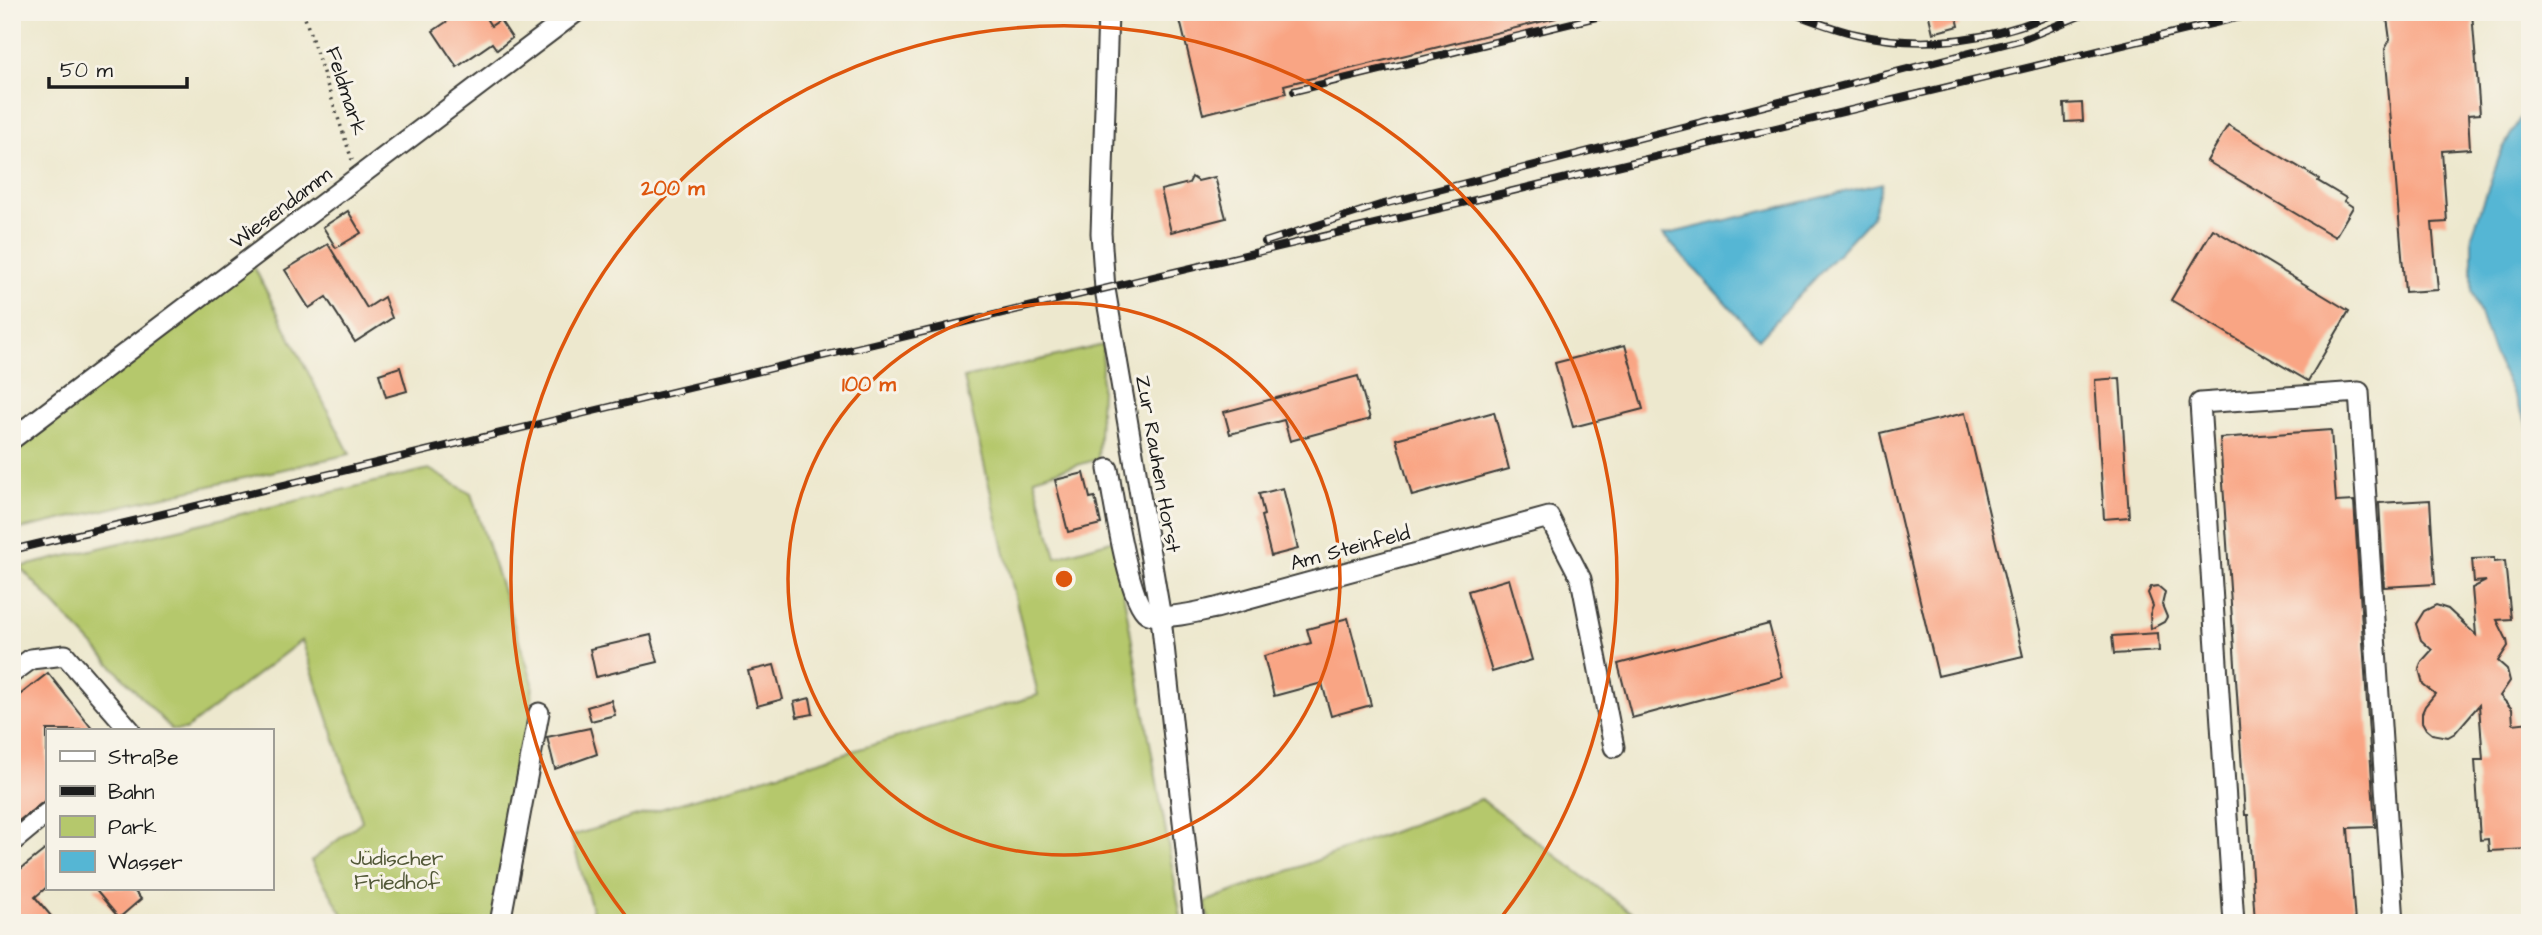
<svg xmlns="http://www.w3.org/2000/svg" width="2542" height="935" viewBox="0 0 2542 935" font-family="'Architects Daughter',sans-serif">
<rect width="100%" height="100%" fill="#f7f3e8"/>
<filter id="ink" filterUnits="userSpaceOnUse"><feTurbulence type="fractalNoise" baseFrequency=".0143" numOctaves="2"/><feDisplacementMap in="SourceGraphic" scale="14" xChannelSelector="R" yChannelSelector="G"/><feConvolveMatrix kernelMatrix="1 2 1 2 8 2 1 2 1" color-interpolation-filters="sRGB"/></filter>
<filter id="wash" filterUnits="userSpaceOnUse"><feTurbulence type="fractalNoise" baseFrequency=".00686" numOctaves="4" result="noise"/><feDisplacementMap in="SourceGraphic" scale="28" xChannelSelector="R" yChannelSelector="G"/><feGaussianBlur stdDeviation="1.57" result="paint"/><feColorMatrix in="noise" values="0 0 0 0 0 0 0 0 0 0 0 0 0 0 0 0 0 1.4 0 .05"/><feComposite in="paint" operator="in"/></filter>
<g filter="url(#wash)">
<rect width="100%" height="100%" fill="#ede8ce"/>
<g fill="#b5c86c" stroke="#687244" stroke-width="2">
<path d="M253 265 350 454 12 531V448Z"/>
<path d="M1103 345 1098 459 1034 478 1056 557 1114 540 1182 923H596L571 836 1038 695 964 378Z"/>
<path d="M429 469 471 494 533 683 529 739 494 923H348L311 861 362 821 302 640 185 730H172L20 567Z"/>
<path d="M1481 799 1645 923H1210L1205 902Z"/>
</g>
<g fill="#55b6d4" stroke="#386978" stroke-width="2">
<path d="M2530 100V431L2494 354 2472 291V235L2501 152Z"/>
<path d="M1882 183 1872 217 1759 339 1663 235Z"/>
</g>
<g id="blocks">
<g fill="#f9a584">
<path d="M461 12H482L491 26 500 20 512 38 497 50 492 43 457 67 433 31Z"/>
<path d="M1178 12H1556V18L1284 85 1286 93 1203 114Z"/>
<path d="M1928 12H1956L1959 26 1933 33Z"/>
<path d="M2472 12 2480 114 2468 115 2470 149 2442 151 2447 222 2432 223 2438 290 2405 292 2385 49 2390 40 2387 18Z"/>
<path d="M2082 103 2083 121 2065 122 2064 104Z"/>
<path d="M2228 125 2319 179 2318 181 2346 198 2344 201 2353 207 2335 237 2207 161Z"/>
<path d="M1192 177 1198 181 1215 177 1226 218 1171 232 1161 190 1189 183Z"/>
<path d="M348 211 361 233 336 248 323 227Z"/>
<path d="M2213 229 2349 311 2308 381 2171 300Z"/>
<path d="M328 244 367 308 384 297 392 318 355 342 326 297 309 308 285 270Z"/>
<path d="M1625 345 1643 409 1573 427 1555 363Z"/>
<path d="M400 367 407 391 386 397 379 374Z"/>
<path d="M1358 376 1370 419 1290 441 1284 420 1230 434 1224 412Z"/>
<path d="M2120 378 2129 517 2104 519 2095 380Z"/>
<path d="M1494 412 1509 469 1412 496 1396 439Z"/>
<path d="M1965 413 2023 656 1938 676 1880 433Z"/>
<path d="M2331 430 2336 502 2354 501 2375 827 2348 828 2355 923H2255L2248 815H2245L2220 438Z"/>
<path d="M1084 473 1090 498 1095 497 1101 524 1068 532 1055 480Z"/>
<path d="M1283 488 1298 549 1271 556 1261 516 1264 515 1259 494Z"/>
<path d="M2430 500 2435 584 2384 587 2379 503Z"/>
<path d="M2494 558V562L2505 561 2511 619 2497 620 2507 640 2508 646 2498 661 2507 669 2510 681 2500 696 2512 709 2513 724 2530 722V796H2527L2530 849 2489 851 2488 839 2480 840 2475 760H2483L2479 705 2455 733 2448 737 2432 734 2426 729 2422 722V713L2425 706 2435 694 2423 684 2419 669 2422 661 2432 650 2421 640 2416 624 2424 611 2436 605 2448 609 2476 635 2472 588 2486 581 2474 582 2472 559Z"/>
<path d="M1509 579 1532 660 1492 672 1468 591Z"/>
<path d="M2158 586 2165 592 2162 605 2167 617 2164 622 2151 629 2150 614 2153 606 2148 593 2151 587Z"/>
<path d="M1348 618 1371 705 1331 716 1322 683 1274 696 1264 656 1311 643 1307 629Z"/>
<path d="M1769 624 1783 677 1632 718 1618 664Z"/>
<path d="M2158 633 2159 651 2114 654 2112 636Z"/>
<path d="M651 635 658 662 596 677 590 649Z"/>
<path d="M774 665 783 699 757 706 748 671Z"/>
<path d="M48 673 93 730H47V799L12 826V701Z"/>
<path d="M810 698 813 714 797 717 794 702Z"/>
<path d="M611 700 615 715 591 721 587 707Z"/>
<path d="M590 728 597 754 555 769 547 737Z"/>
<path d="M47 848V887L35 897 57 923H12V876Z"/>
<path d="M94 888H132L141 899 119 918Z"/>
</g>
</g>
</g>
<g filter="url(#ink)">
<use href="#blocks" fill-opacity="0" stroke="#3b3b37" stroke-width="2"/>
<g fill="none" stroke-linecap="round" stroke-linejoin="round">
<defs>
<g id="minor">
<path d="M1108 12 1101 233 1105 289 1161 618 1194 923"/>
<path d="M12 439 576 12"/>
<path d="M1108 469C1113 495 1128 601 1147 613 1162 622 1200 611 1216 608L1549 517 1581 579 1614 747"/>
<path d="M12 673 31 659 65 655 130 730"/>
<path d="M12 842 47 813"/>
<path d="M500 923 539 713"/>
<path d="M2234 923 2200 403 2359 392 2394 923"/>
</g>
</defs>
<use href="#minor" stroke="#3b3b37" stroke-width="23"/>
<path stroke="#3b3b37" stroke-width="3.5" stroke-dasharray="2 5" stroke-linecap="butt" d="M303 12 352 160"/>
<use href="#minor" stroke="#fff" stroke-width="19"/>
<defs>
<g id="rail">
<path d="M1789 12C1811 20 1833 29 1856 34 1924 50 1994 40 2057 12"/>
<path d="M1294 91 1617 12"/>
<path d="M1265 242 1380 205 2024 39 2089 12"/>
<path d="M12 550 2261 12"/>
</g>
</defs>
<use href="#rail" stroke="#1c1c1c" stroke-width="8"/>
<use href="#rail" stroke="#f7f3e8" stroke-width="5" stroke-dasharray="16" stroke-linecap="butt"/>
</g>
</g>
<g fill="none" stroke="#de560d" stroke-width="3.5">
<circle cx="1064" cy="579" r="276"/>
<path d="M628 919A553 553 0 1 1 1500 919"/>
</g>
<g text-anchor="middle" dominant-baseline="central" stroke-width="6" stroke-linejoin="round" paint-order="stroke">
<g font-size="21" fill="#1c1c1c" stroke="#f7f3e8">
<text transform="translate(346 91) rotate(72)">Feldmark</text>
<text transform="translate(281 208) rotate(-37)">Wiesendamm</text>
<text transform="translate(1158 464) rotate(80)">Zur Rauhen Horst</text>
<text transform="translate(1350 548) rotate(-15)">Am Steinfeld</text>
</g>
<g font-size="21" fill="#525838" stroke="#f7f3e8">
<text x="397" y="858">Jüdischer<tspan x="397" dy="24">Friedhof</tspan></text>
</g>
</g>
<circle cx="1064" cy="579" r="10" fill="#de560d" stroke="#f7f3e8" stroke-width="3.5"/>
<g font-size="21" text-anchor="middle" font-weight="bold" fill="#de560d" stroke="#f7f3e8" stroke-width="6" stroke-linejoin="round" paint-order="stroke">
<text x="673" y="195">200 m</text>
<text x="869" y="391">100 m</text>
</g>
<rect width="2542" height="935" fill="none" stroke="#f7f3e8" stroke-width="42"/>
<rect x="46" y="729" width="228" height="161" fill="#f7f3e8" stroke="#9f9d96" stroke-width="2"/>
<rect x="60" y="751" width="35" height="10" fill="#ffffff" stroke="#9f9d96" stroke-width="2"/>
<text x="108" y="764" font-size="21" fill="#1c1c1c">Straße</text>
<rect x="60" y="786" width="35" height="10" fill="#1c1c1c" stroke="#9f9d96" stroke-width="2"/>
<text x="108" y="799" font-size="21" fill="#1c1c1c">Bahn</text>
<rect x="60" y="816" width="35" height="21" fill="#b5c86c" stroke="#9f9d96" stroke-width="2"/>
<text x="108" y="834" font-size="21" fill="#1c1c1c">Park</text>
<rect x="60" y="851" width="35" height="21" fill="#55b6d4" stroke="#9f9d96" stroke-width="2"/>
<text x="108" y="869" font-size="21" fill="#1c1c1c">Wasser</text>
<path d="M49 77v10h138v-10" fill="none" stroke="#1c1c1c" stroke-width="3.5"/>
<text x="60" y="77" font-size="21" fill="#1c1c1c" stroke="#f7f3e8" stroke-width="5" paint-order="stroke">50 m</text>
</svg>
